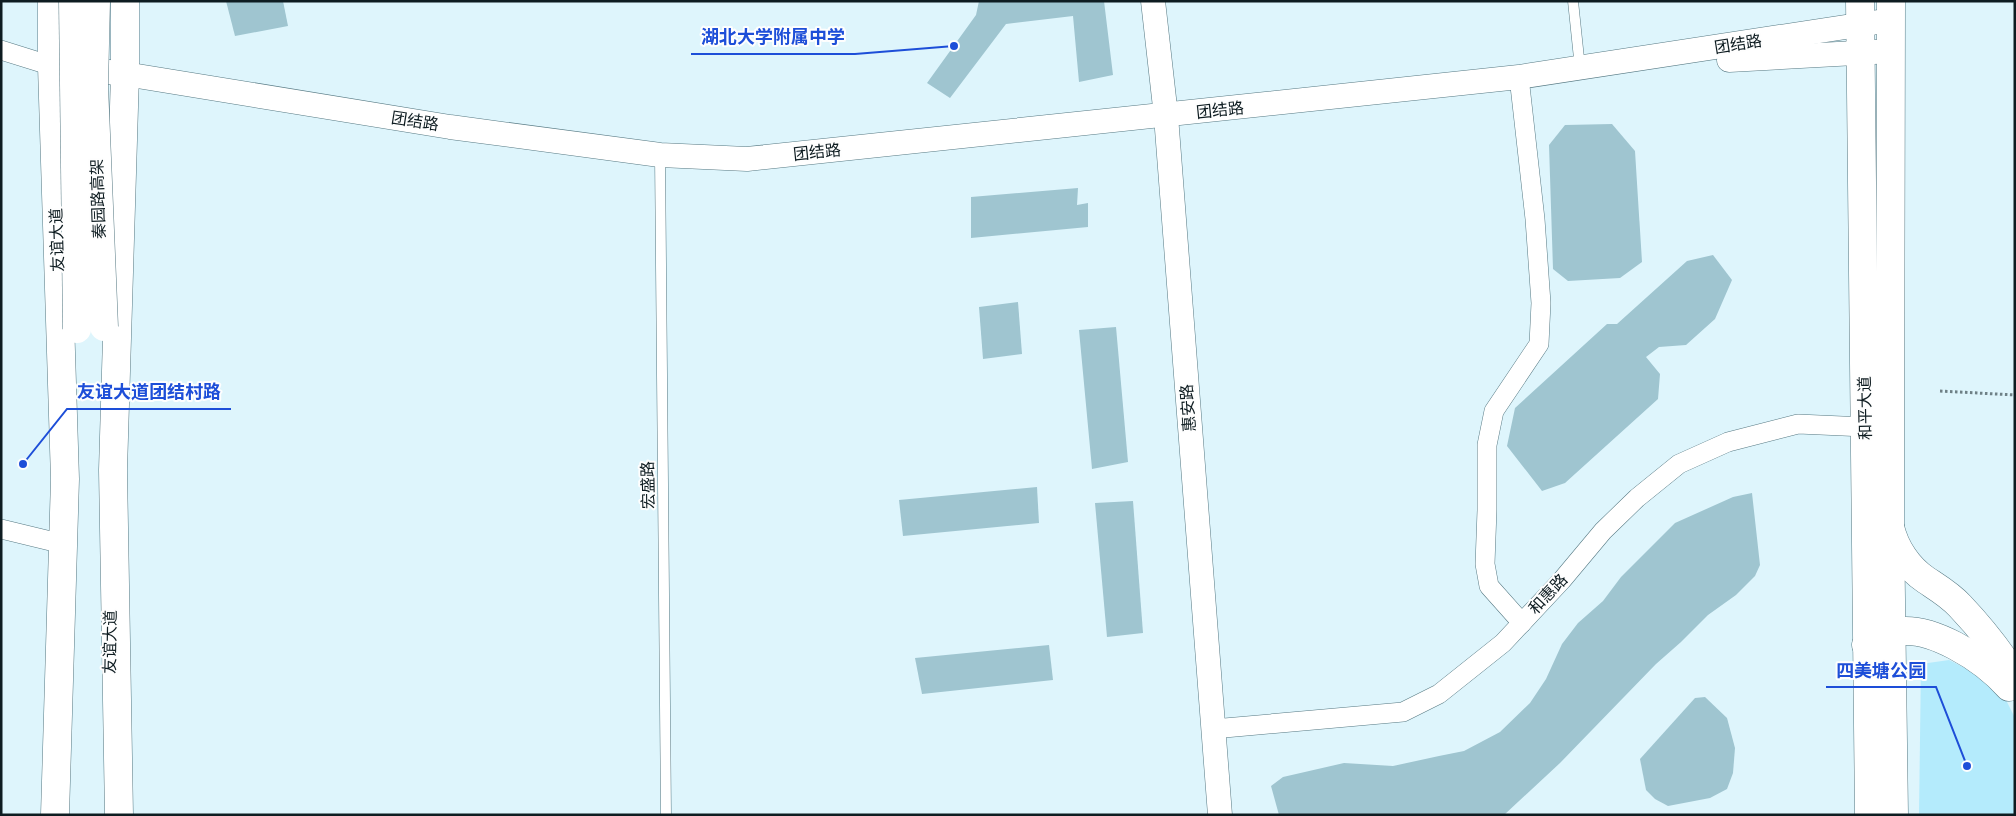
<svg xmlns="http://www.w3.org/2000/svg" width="2016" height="816" viewBox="0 0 2016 816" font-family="'Fira Sans','Noto Sans SC',sans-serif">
<rect width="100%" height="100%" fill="#def5fc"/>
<path fill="#b4ebfc" d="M1949 660 1983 677 2006 700 2015 718V815H1919L1921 664Z"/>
<g fill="#9fc5d0">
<path d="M226 1H283L288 26 235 36Z"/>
<path d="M979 1H1104L1113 75 1079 82 1073 16 1006 24 950 98 927 83 976 15Z"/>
<path d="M1612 124 1635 151 1642 262 1620 278 1568 281 1553 269 1549 145 1565 125Z"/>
<path d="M1078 188 1077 205 1088 203V227L971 238V197Z"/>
<path d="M1713 255 1732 280 1715 319 1686 345 1659 347 1646 357 1660 374 1658 399 1565 483 1542 491 1507 446 1515 408 1607 324H1617L1687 261Z"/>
<path d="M1018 302 1022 354 983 359 979 307Z"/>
<path d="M1116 327 1128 462 1092 469 1079 330Z"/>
<path d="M1037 487 1039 523 903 536 899 500Z"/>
<path d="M1752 493 1760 565 1755 576 1736 595 1708 615 1681 642 1656 664 1560 763 1504 815H1279L1271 786 1283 777 1344 763 1393 766 1439 756 1464 751 1500 732 1530 703 1546 679 1562 644 1578 623 1603 601 1621 577 1675 523 1733 497Z"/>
<path d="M1133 501 1143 633 1107 637 1095 503Z"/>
<path d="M1049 645 1053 680 922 694 915 658Z"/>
<path d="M1705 697 1727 718 1735 748 1733 773 1727 789 1710 798 1668 806 1655 799 1646 790 1640 759 1695 698Z"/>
</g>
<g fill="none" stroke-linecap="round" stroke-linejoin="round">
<defs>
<g id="service">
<path d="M1573 1 1580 68"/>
<path d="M660 155 666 815"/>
</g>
<g id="minor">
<path d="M1 50 52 66"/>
<path d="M1519 77 1535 219 1541 303 1539 344 1494 411 1487 445V510L1485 564 1489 586 1522 623"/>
<path d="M1 529 63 544"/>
<path d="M1213 729 1403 712 1439 694 1503 643 1562 580 1603 531 1637 498 1679 464 1728 442 1798 424 1865 427"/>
</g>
<g id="tertiary">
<path d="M1153 1 1166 116 1220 815"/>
<path d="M1729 60 1892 51"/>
<path d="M76 68 125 74 450 127 660 155 747 159 1519 77 1891 20"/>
</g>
<g id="primary">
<path d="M52 1V66L65 479 55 815"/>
<path d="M1860 1 1869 815"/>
<path d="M1891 1 1890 527 1894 815"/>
<path d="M119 815 113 470 125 74V1"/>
</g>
<g id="trunk">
<path d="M1890 527C1895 548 1908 568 1926 580 1938 588 1950 595 1960 606 1980 627 1999 651 2015 676"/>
<path d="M1866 645C1874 641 1882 636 1891 633 1929 622 1985 660 2009 687"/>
</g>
</defs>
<use href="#service" stroke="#567983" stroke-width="11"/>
<use href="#minor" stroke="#567983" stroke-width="20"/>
<use href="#tertiary" stroke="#567983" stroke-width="25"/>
<use href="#primary" stroke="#567983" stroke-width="29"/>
<use href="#trunk" stroke="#567983" stroke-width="29"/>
<path stroke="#6e8086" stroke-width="3" stroke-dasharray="2.5 2.5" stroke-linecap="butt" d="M1940 391 2015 395"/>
<use href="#service" stroke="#fff" stroke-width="10"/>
<use href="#minor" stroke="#fff" stroke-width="19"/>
<use href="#tertiary" stroke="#fff" stroke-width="24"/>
<use href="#primary" stroke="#fff" stroke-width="28"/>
<use href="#trunk" stroke="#fff" stroke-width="28"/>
<defs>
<g id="primary-bridge">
<path d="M73 1 77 329"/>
<path d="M96 1 94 86 104 327"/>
</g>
</defs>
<use href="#primary-bridge" stroke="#567983" stroke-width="29" stroke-linecap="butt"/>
<use href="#primary-bridge" stroke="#fff" stroke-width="28"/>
</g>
<g text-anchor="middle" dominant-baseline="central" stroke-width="4" stroke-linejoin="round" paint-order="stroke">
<g font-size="16" fill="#0e1c21" stroke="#fefefe">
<text transform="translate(1738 44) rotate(-9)">团结路</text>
<text transform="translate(1220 110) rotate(-6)">团结路</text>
<text transform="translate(415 121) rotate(9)">团结路</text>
<text transform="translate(817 152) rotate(-6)">团结路</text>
<text transform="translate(98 199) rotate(-92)">秦园路高架</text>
<text transform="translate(57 240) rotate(-92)">友谊大道</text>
<text transform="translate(1188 408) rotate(-94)">惠安路</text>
<text transform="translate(1865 408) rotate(-91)">和平大道</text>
<text transform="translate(648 485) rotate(-91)">宏盛路</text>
<text transform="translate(1548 594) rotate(-47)">和惠路</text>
<text transform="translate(110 642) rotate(-89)">友谊大道</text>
</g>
</g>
<path fill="none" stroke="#1d4ed8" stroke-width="2" d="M954 46L855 54H691M23 464L67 409H231M1967 766L1936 687H1826"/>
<g fill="#1d4ed8" stroke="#fefefe" stroke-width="2">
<circle cx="954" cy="46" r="5"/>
<circle cx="23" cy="464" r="5"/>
<circle cx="1967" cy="766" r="5"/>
</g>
<g font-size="18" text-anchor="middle" font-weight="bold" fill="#1d4ed8" stroke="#fefefe" stroke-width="4" stroke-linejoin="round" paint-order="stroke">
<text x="773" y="43">湖北大学附属中学</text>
<text x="149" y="398">友谊大道团结村路</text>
<text x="1881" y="677">四美塘公园</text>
</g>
<rect width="2016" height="816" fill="none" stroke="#0e1c21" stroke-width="5"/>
</svg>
